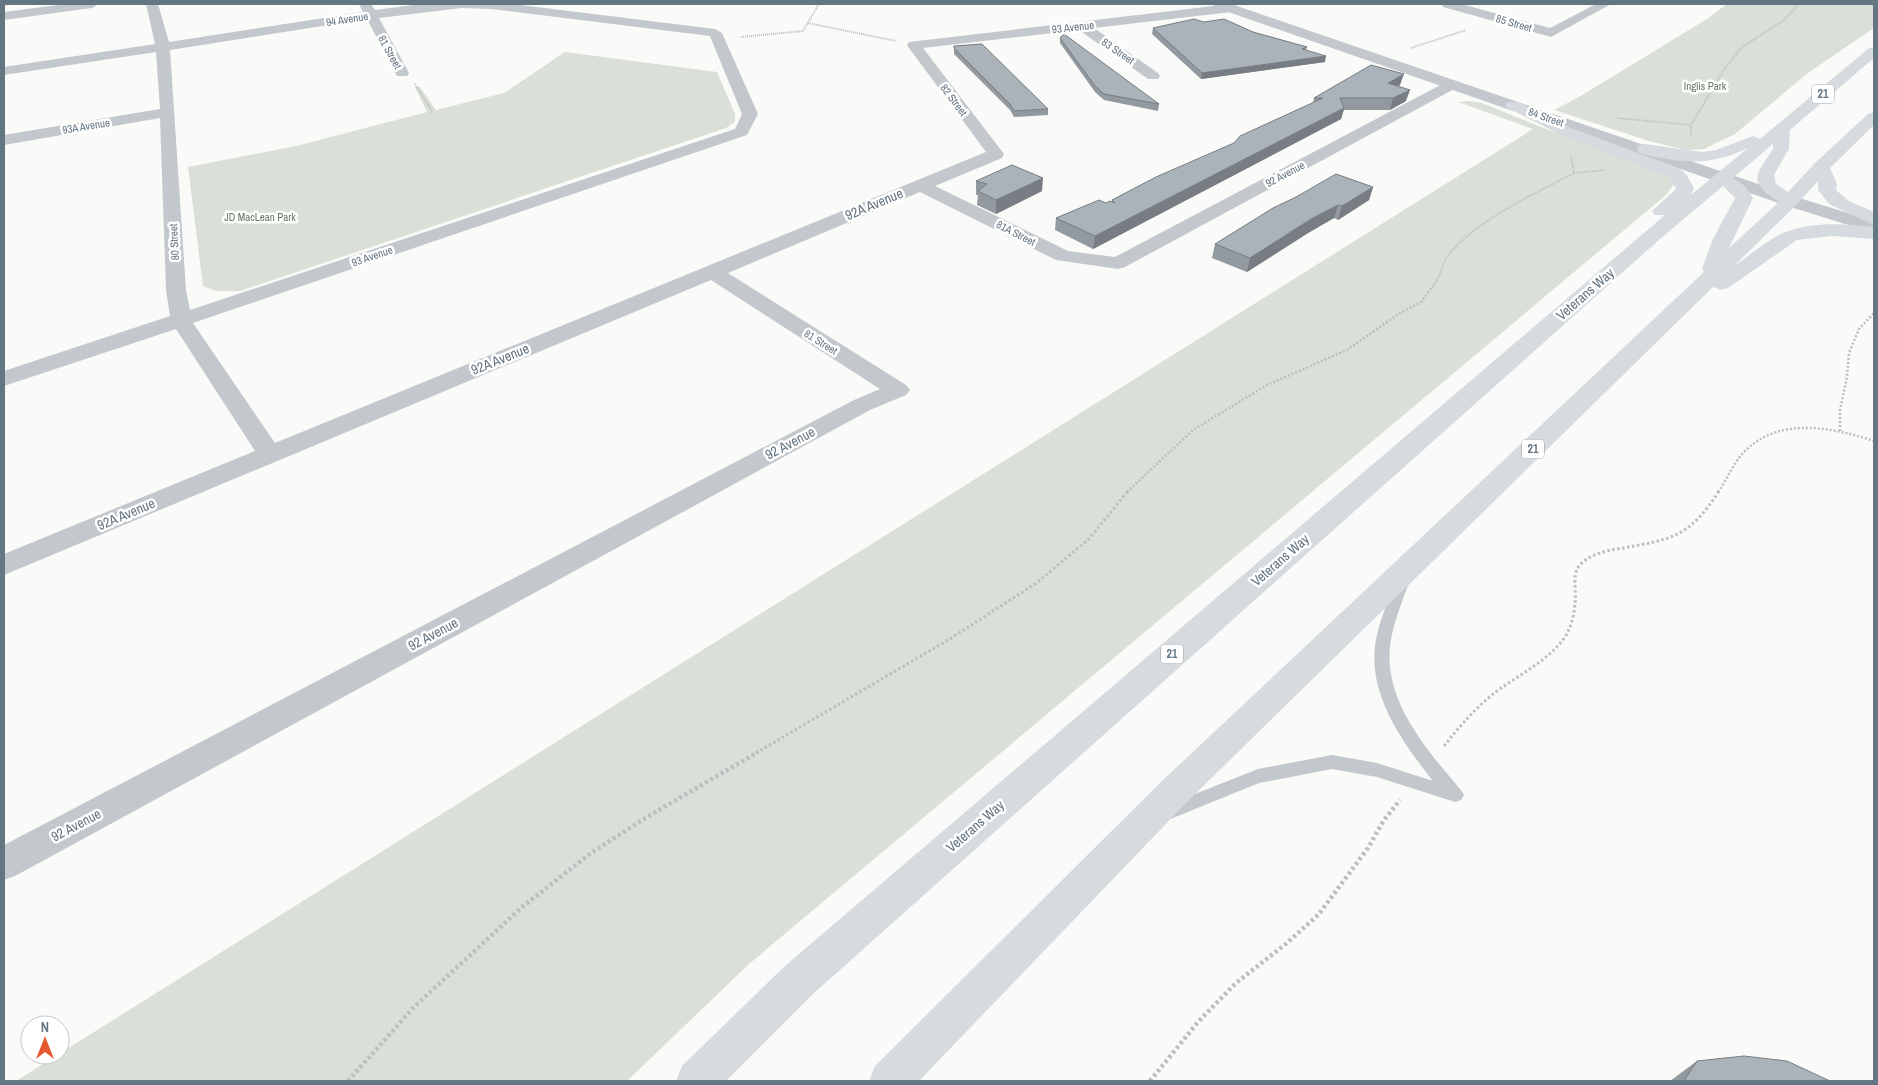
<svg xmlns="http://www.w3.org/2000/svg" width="1878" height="1085" viewBox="0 0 1878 1085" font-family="'Archivo Narrow',sans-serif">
<rect width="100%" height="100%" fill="#fafaf8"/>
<g fill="#dadfd7">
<path d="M1727 4H1874V28L1808 73 1735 134 1704 149 1686 150 1649 141 1554 110 1579 97 1707 19Z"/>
<path d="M565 52 717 72 735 114V122L726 128 240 291H216L203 286 188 167 296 146 427 112 415 87H420L436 110 504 93Z"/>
<path d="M1469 101 1482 103 1541 127 1664 173 1674 184 1666 195 749 964 627 1081H16L1533 129 1458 102Z"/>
</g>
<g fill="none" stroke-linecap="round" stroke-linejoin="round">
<g stroke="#bbbfc2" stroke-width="2" stroke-dasharray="1 1" stroke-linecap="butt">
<path d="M808 23 896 41"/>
<path d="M741 37 803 31 819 4"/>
<path d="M1411 48 1466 30"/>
<path d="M415 84 433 113"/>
<path d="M1617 118 1691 125"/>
<path d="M1691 136V125L1725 68 1742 47 1784 20 1799 4"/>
<path d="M1574 173 1606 170"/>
<path d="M1432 287C1441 277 1442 262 1449 254 1479 219 1534 194 1574 173L1571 156"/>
</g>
<g stroke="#bbbfc2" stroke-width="2.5" stroke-dasharray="2 2" stroke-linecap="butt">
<path d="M1840 431V410L1847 377 1849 353 1859 329 1874 313"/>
<path d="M1127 492 1193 430 1267 385 1347 350 1397 315 1421 302 1433 286"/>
<path d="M1718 492C1727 480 1733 464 1743 453 1778 416 1831 427 1874 441"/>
</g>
<g stroke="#bbbfc2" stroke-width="3" stroke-dasharray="2.5 2.5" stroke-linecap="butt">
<path d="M1444 746C1460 726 1476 707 1497 691 1520 674 1548 661 1565 637 1571 627 1574 616 1575 604 1577 589 1570 572 1583 562 1594 553 1609 550 1623 548 1674 539 1690 536 1719 491"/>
<path d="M756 753 948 640 1035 584 1089 539 1128 491"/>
</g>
<g stroke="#bbbfc2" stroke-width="4.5" stroke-dasharray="3 3" stroke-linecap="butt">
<path d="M348 1081 414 1007 521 908 591 853 647 817 758 752"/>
<path d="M1150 1081 1198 1022 1236 983 1287 943 1319 914 1368 848 1384 820 1400 800"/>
</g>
<path fill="#c3c8cc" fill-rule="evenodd" d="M1403 575 1408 576 1410 580C1402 602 1393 623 1390 646 1384 702 1427 750 1461 790L1464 795 1461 800 1455 802 1377 777 1332 769 1259 783 1168 820 1162 817 1159 812 1162 807 1258 769 1332 755 1377 763 1433 781C1404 744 1369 697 1375 646 1378 623 1388 602 1396 580L1398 576Z"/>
<g fill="#c3c8cc" fill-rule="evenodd">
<path d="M66 4H98L92 8 4 20V12Z"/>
<path d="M146 4H158L169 42 363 12 359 4H371L375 10 421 4H512L715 29 722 33 758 114 747 135 193 323 275 443 986 152 909 48 907 45 909 42 1231 4 1236 5 1237 8 1231 12 1094 28 1158 73 1160 76 1158 79H1148L1079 30 923 48 1004 154 1002 158 935 186 1068 251 1115 257 1448 81H1458L1460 84 1458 87 1125 267 1118 269 1056 260 920 192 728 273 906 385 910 390 906 395 870 410 17 875 4 880V845L854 400 880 389 711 280 4 575V554L255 451 176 329 4 386V371L170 316 166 290 160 118 4 145V135L160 109 156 52 4 75V67L155 44ZM462 8 491 9 710 36 742 114 735 129 190 310 186 290 170 50 367 19 395 73 397 76H407L409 73 379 18Z"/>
<path d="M1442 4H1461L1550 28 1596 4H1611L1551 37 1443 7Z"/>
</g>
<path fill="#c3c8cc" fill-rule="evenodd" d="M1213 4H1231L1796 197 1874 221V233L1784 205 1214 7Z"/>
<path fill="#d6dbdf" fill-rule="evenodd" d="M1874 47V58L1790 130 1789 149 1774 175 1776 184 1788 192 1815 163 1868 114 1874 112V125L1830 168 1837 184 1836 190 1849 201 1874 212V225L1829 204 1818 190V181L1796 205 1734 266C1748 257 1771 237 1786 232 1813 221 1846 224 1874 227V239L1832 236 1797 240 1728 288 1721 290 1713 287 1186 803 919 1081H869L875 1066 1162 781 1704 272 1702 269 1712 241 1735 198 1723 186 1660 239 814 993 726 1081H676L682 1066 786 965 1665 215H1654L1652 211 1675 190 1676 188 1668 177 1559 134 1508 108 1505 105 1508 102H1518L1571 128 1680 169 1686 174 1694 188 1691 195 1748 148C1708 167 1681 163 1639 153L1637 149 1639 145 1645 144 1702 152 1716 150 1753 136 1760 139 1869 48ZM1773 144V149C1755 177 1747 181 1779 202L1729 248 1753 198 1746 187 1733 178Z"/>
</g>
<g fill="#929a9f">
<path d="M1204 22 1253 32 1307 47 1306 50 1325 62 1201 79 1152 34 1153 28Z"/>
<path d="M1060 38 1159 104 1158 111 1104 100 1095 92 1060 43Z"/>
<path d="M954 46 1048 109V115L1014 117 1010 110 954 54Z"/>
<path d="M1400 85 1398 86 1406 101 1390 110H1344L1341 119 1093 249 1055 230 1056 218 1106 203 1112 202V200L1234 143 1313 103 1314 98Z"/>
<path d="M976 181 1042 191 996 214 977 205 978 195H976Z"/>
<path d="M1373 187 1369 200 1338 220 1334 218 1308 233 1247 272 1212 258 1215 244Z"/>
<path d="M1697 1061 1830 1081H1670Z"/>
</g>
<g fill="#777d82">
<path d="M1326 56 1325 62 1201 79 1202 73Z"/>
<path d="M1404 74 1400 85 1384 94 1388 83Z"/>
<path d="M1410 90 1406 101 1390 110 1393 98Z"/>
<path d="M1344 108 1341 119 1093 249 1095 236Z"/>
<path d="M1043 178 1042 191 996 214V200Z"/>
<path d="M1373 187 1369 200 1338 220 1342 206Z"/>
<path d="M1338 205 1334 218 1308 233 1247 272 1250 258 1311 219Z"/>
</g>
<g fill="#aab3b9" stroke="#777d82">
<path d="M1194 19 1204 22 1224 19 1253 32 1307 47 1302 49 1326 56 1202 73 1153 28Z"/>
<path d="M1064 34 1159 104 1104 94 1095 86 1060 38Z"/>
<path d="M982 44 1048 109 1014 111 1010 104 954 48V46Z"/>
<path d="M1371 65 1404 74 1388 83 1410 90 1393 98H1340L1344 108 1095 236 1056 218 1099 200 1106 203 1110 201 1115 203 1112 200 1156 177 1234 143 1240 136 1323 98H1314Z"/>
<path d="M1012 165 1043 178 996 200 978 191 987 184 976 181Z"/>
<path d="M1336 174 1373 187 1342 206 1338 205 1311 219 1250 258 1215 244 1273 208 1296 197Z"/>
<path d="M1744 1056 1787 1061 1830 1081H1684L1697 1061Z"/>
</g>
<g text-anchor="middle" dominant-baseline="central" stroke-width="5" stroke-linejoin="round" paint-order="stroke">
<g font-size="11" fill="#657683" stroke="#fff">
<text transform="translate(347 19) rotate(-9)">94 Avenue</text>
<text transform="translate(1514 23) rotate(16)">85 Street</text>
<text transform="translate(1073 27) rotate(-6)">93 Avenue</text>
<text transform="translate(1118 51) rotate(35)">83 Street</text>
<text transform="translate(390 52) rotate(61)">81 Street</text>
<text transform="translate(954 100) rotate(53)">82 Street</text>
<text transform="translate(1546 117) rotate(19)">84 Street</text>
<text transform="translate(86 126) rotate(-9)">93A Avenue</text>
<text transform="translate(1285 174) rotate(-28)">92 Avenue</text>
<text transform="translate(1016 233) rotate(27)">81A Street</text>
<text transform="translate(174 242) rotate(-93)">80 Street</text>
<text transform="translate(372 256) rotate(-19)">93 Avenue</text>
<text transform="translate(821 342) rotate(32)">81 Street</text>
</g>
<g font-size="11" fill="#687a64" stroke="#fff">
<text x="1705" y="86">Inglis Park</text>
<text x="260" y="217">JD MacLean Park</text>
</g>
<g fill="#fff" stroke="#939fa8" stroke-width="1">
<rect x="1812" y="84.5" width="22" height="19" rx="4"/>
<rect x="1522" y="439.5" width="22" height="19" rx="4"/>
<rect x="1161" y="644.5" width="22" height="19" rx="4"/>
</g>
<g font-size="12" font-weight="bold" fill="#657683">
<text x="1823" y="94">21</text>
<text x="1533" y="449">21</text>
<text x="1172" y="654">21</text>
</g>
<g font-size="14" fill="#657683" stroke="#fff">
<text transform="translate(874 204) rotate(-23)">92A Avenue</text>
<text transform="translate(1585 294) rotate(-41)">Veterans Way</text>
<text transform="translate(500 359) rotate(-22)">92A Avenue</text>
<text transform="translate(790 443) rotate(-28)">92 Avenue</text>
<text transform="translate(126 514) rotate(-23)">92A Avenue</text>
<text transform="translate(1280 560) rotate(-41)">Veterans Way</text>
<text transform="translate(433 634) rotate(-28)">92 Avenue</text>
<text transform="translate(76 825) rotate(-28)">92 Avenue</text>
<text transform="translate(975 826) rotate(-41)">Veterans Way</text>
</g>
</g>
<rect width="1878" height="1085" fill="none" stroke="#657683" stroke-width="10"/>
<g transform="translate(45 1040)"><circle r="24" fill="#ffffff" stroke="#c1c8cd"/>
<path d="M0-4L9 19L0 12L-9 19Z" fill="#e4572e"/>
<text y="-8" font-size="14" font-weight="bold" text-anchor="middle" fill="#657683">N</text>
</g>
</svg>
